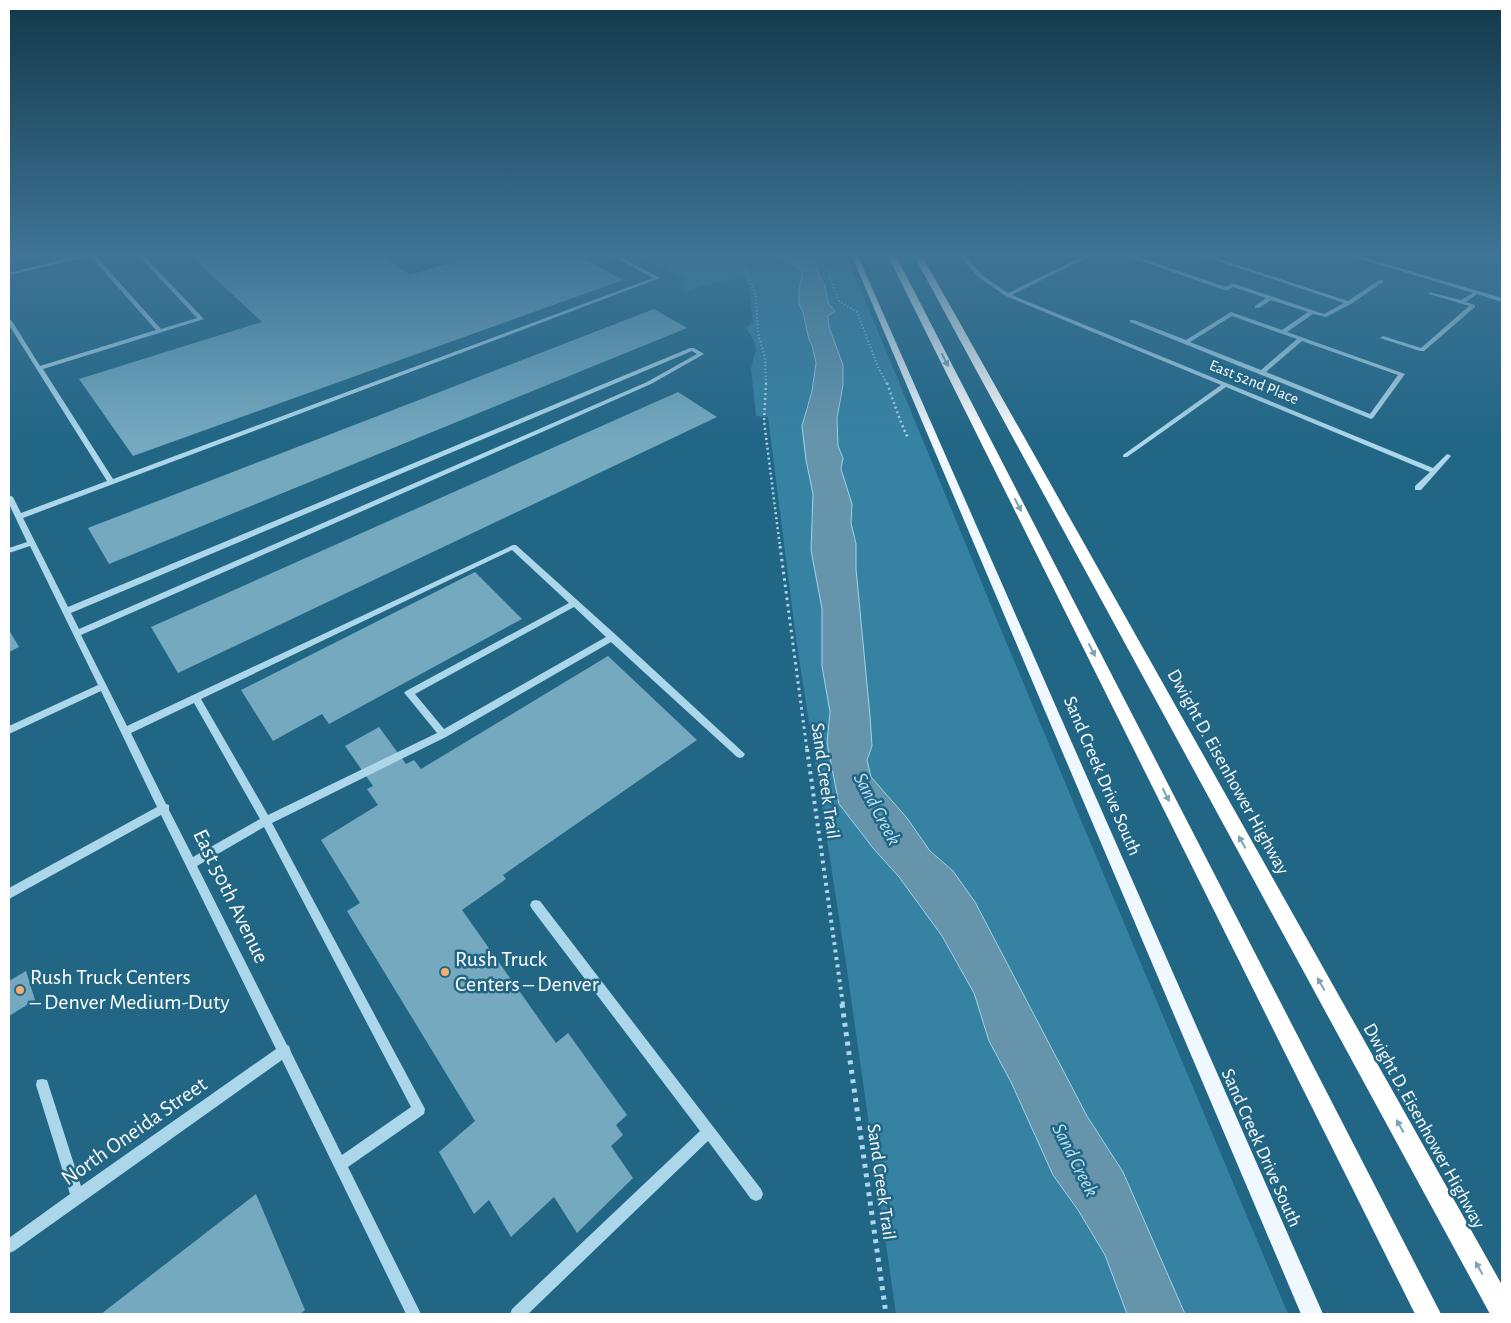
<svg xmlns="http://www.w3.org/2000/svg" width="1511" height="1323" viewBox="0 0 1511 1323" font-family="'Alegreya Sans',sans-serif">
<rect width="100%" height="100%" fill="#226686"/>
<path fill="#3682a3" d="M636 254H846L1007 644 1288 1314H1185L1123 1172 1087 1116 975 902 953 871 930 851 907 818 871 777 867 760 872 746 870 716 856 569V544L851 523 852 504 841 469 843 458 838 446 837 418 843 365 829 327 825 285 820 278 802 276 800 282 799 304 803 312 809 340 812 345 816 363 812 391 806 408V460L813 494 811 550 822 609V666L830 712 827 743 839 804 873 848 899 877 942 936 974 993 989 1041 1011 1082 1053 1175 1078 1210 1105 1255 1127 1314H896L846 963 796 638 768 417 756 416 751 369 756 349 753 339 746 328 753 322 750 293 744 277 740 276 685 291 684 279Z"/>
<path fill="#6695ab" stroke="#a0d4ea" d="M768 254H802L812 260 817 265 820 278 825 285 828 303 835 311 828 316 829 327 843 365V385L837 418 838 446 843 458 841 469 852 504 851 523 856 544V569L870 716 872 746 867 760 871 777 907 818 930 851 953 871 975 902 1087 1116 1123 1172 1185 1314H1127L1105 1255 1078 1210 1053 1175 1011 1082 989 1041 974 993 942 936 899 877 873 848 839 804 827 743 830 712 822 666V609L811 550 813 494 806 460 802 426 812 391 816 363 812 345 809 340 803 312 799 304V289L802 276 800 269 786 260Z"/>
<g fill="#74a9c0">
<path d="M9 254H43V255L9 263Z"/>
<path d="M189 254H380L410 275 478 254H576L623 280 133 456 79 379 262 322Z"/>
<path d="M654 309 687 328 109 564 88 528Z"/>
<path d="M678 392 717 417 178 673 151 627Z"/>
<path d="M475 572 522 619 329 724 322 714 273 741 241 690Z"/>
<path d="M9 630 19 647 9 652Z"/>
<path d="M608 656 697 740 503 875 506 879 462 910 556 1043 568 1033 627 1115 616 1125 623 1135 611 1146 633 1178 577 1233 554 1197 511 1237 489 1200 474 1214 439 1152 475 1121 347 911 360 903 321 840 378 805 367 789 373 786 345 746 379 727 406 764 414 760 421 769Z"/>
<path d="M26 971 35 1000 9 1016V981Z"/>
<path d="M256 1194 305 1310 300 1314H101Z"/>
</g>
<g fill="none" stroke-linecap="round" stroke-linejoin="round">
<g stroke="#acd6e9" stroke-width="2" stroke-dasharray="1 2.5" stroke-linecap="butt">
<path d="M739 254 756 296 758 333 765 358 766 384"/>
<path d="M810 254 827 270 839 301 857 312 878 367 887 384"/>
</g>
<g stroke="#acd6e9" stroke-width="2.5" stroke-dasharray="2 3" stroke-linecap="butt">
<path d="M766 383 764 421 780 547"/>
<path d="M887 383C894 402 899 420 908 438"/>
</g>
<path stroke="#acd6e9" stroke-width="3" stroke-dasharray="2.5 4" stroke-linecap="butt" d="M780 546 807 750"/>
<path stroke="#acd6e9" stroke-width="4" stroke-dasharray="3 4.5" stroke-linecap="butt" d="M807 749 843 1005"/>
<path stroke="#acd6e9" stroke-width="5" stroke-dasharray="4 5.5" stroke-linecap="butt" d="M842 1004 886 1314"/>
<g fill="#acd6e9" fill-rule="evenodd">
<path d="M84 254H94L161 329 197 318 137 254H142L204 319 43 369 113 479 653 278 609 254H615L660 278 23 518 68 607 690 348H694L704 354 651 384 81 635 127 726 513 545H516L616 635 745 754 743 757 740 758 737 757 611 642 446 737 272 823 425 1109 424 1114 348 1167 421 1314H406L282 1060 14 1251 9 1253V1238L70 1194 36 1085 37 1080 42 1079 47 1080 81 1186 276 1049 161 815 9 899V888L157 807 101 691 9 734V726L98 685 30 546 9 553V548L27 542 9 504V495L13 497 21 513 107 481 9 325V319L12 321 40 366 156 330 90 256 9 275V273ZM692 351 697 354 647 382 79 629 71 613ZM512 550 569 603 406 691 404 693 406 695 437 733 268 815 201 699ZM574 607 606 637 444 729 415 694ZM194 703 260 819 193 857 169 810V805L166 804 131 733ZM264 827 411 1107 342 1155 291 1052 289 1046 287 1045 197 866Z"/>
<path d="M958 254H963L982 275 1008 293 1088 254H1094L1012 295 1433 468 1446 455 1448 454 1451 456 1421 490H1415V486L1430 472 1226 387 1127 457H1123V455L1221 385 1006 296 978 277Z"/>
<path d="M1121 254H1128L1226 287 1231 284H1235L1324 314 1344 303 1197 254H1204L1348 301 1379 280H1383V282L1351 304 1326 317 1313 314 1287 332 1405 374 1373 418 1371 419 1130 322V320H1134L1186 340 1231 312 1282 330 1308 312 1271 300 1259 308H1255V306L1266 298 1233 287 1228 290H1224ZM1232 316 1297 339 1261 370 1190 342ZM1302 341 1398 375 1370 414 1266 372Z"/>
<path d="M1345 254H1352L1502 298V302L1477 294 1466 302 1475 305V307L1424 351H1420L1380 338 1383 336 1421 348 1469 306 1429 294V292L1461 300 1473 293Z"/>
<path d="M536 900 540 901 761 1189 763 1194 761 1199 756 1201 751 1199 708 1141 528 1314H510L512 1309 700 1131 532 909 530 905 532 901Z"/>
</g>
<path fill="#eff8fe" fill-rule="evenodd" d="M851 254H857L1323 1314H1301Z"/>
<g fill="#fff" fill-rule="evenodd">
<path d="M887 254H895L1441 1314H1415Z"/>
<path d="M913 254H921L1502 1285V1314H1490Z"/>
</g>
</g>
<defs><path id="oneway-solid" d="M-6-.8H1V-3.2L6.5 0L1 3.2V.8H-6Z" transform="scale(1.25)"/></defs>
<g fill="#7aa3b6">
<use href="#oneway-solid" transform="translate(945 360) rotate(64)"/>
<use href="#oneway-solid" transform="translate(1018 505) rotate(63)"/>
<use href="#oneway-solid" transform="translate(1092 650) rotate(63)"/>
<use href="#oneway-solid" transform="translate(1166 795) rotate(63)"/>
<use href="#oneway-solid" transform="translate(1242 842) rotate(-119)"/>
<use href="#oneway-solid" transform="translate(1321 984) rotate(-119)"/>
<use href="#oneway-solid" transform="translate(1400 1126) rotate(-119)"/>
<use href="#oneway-solid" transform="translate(1479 1268) rotate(-119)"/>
</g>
<linearGradient id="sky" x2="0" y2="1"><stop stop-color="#13384a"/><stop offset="0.58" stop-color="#3e7495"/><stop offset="1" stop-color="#3e7495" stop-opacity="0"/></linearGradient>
<rect width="1511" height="439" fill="url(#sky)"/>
<g fill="#f5ae6e" stroke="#226686" stroke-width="2">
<circle cx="445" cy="972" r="5"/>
<circle cx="20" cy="990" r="5"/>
</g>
<g text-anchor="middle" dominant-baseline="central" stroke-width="5" stroke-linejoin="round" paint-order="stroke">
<g font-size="16" fill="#fff" stroke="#226686">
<text transform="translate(1254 382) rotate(22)">East 52nd Place</text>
</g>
<g font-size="19" fill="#fff" stroke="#226686">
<text transform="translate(1228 772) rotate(61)">Dwight D. Eisenhower Highway</text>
<text transform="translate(1102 776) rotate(67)">Sand Creek Drive South</text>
<text transform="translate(825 781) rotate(82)">Sand Creek Trail</text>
<text transform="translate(1424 1126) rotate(61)">Dwight D. Eisenhower Highway</text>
<text transform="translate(1261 1148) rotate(66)">Sand Creek Drive South</text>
<text transform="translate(881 1182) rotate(82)">Sand Creek Trail</text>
</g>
<g font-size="20" font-style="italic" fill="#bbe1f2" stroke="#226686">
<text transform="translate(877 809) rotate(62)">Sand Creek</text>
<text transform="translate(1075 1160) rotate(63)">Sand Creek</text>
</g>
<g font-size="22" fill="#fff" stroke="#226686">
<text transform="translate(231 896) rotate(64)">East 50th Avenue</text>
<text transform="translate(134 1131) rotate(-35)">North Oneida Street</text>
</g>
<g font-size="22" fill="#fff" stroke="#226686" text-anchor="start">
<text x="455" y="959">Rush Truck<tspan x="455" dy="25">Centers – Denver</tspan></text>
<text x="30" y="977">Rush Truck Centers<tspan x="30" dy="25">– Denver Medium-Duty</tspan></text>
</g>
</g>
<rect width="1511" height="1323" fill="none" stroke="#ffffff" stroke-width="20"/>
</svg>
